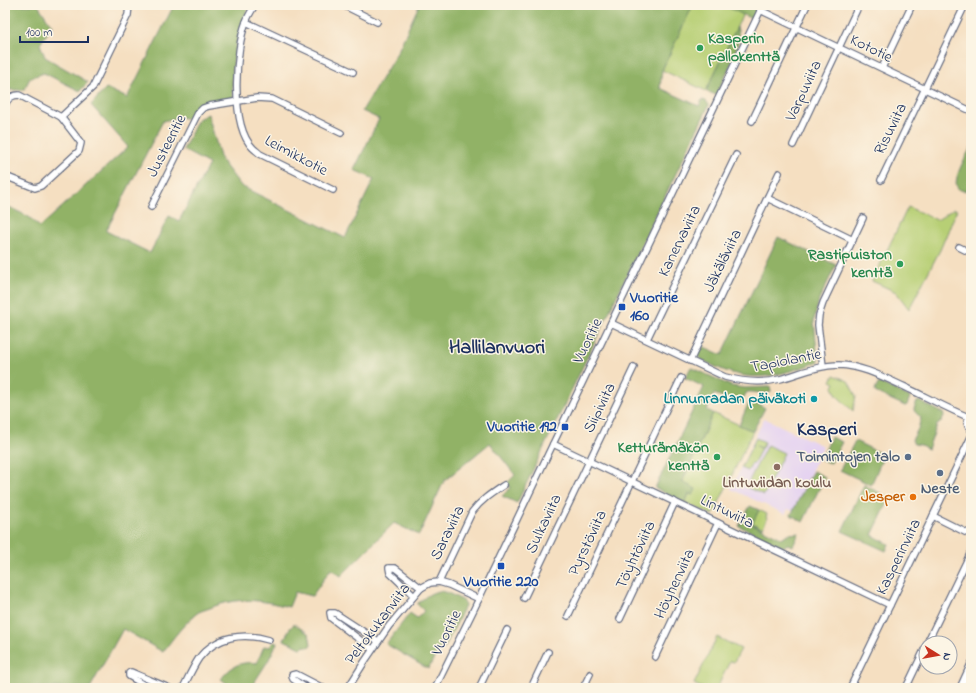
<svg xmlns="http://www.w3.org/2000/svg" width="976" height="693" viewBox="0 0 976 693" font-family="'Indie Flower',sans-serif">
<rect width="100%" height="100%" fill="#fcf5e5"/>
<filter id="ink" filterUnits="userSpaceOnUse"><feTurbulence type="fractalNoise" baseFrequency=".025" numOctaves="2"/><feDisplacementMap in="SourceGraphic" scale="8" xChannelSelector="R" yChannelSelector="G"/><feConvolveMatrix kernelMatrix="1 2 1 2 8 2 1 2 1" color-interpolation-filters="sRGB"/></filter>
<filter id="wash" filterUnits="userSpaceOnUse"><feTurbulence type="fractalNoise" baseFrequency=".012" numOctaves="4" result="noise"/><feDisplacementMap in="SourceGraphic" scale="16" xChannelSelector="R" yChannelSelector="G"/><feGaussianBlur stdDeviation="0.9" result="paint"/><feColorMatrix in="noise" values="0 0 0 0 0 0 0 0 0 0 0 0 0 0 0 0 0 1.4 0 .05"/><feComposite in="paint" operator="in"/></filter>
<g filter="url(#wash)">
<rect width="100%" height="100%" fill="#f5dfc1"/>
<path fill="#e5d3f1" d="M764 418 823 446 793 511 788 509 785 514 731 489Z"/>
<g fill="#b7cf74" stroke="#697f69">
<path d="M693 5H723L743 14 706 91 662 70Z"/>
<path d="M908 207 937 220C943 217 948 211 955 209L957 210 940 250 909 309 896 292 872 281Z"/>
<path d="M834 375 848 381 856 396 853 411 837 396 833 387 835 383 831 381Z"/>
<path d="M713 413 753 431 713 515 685 503 689 494 682 483Z"/>
<path d="M756 438 765 442 762 448 756 446 761 448 754 464 752 463 748 471 741 468Z"/>
<path d="M767 445 784 453 764 495 746 487Z"/>
<path d="M759 510 767 514 766 516 767 518 763 528 752 523Z"/>
<path d="M717 637 741 649 734 662 730 661 717 688H702L694 684Z"/>
</g>
<g fill="#91b266" stroke="#567062">
<path d="M5 5H38L52 26 40 44 45 57 88 82 80 91 44 73 30 78 24 90H9L5 88Z"/>
<path d="M174 5H250C235 36 231 64 233 98 212 103 202 100 189 120L181 117 163 121 106 231 150 253 169 216 179 221 209 164 183 150 198 119 208 114 221 160 241 186 345 238 374 179 354 170 379 119 362 111 398 51 419 5H693L662 70 660 88 699 106 702 100 706 101 709 105 517 503 502 496 510 488 507 483 515 475 490 443 444 481 419 535 394 523 341 576 331 569 312 596 295 592 289 607C260 600 238 596 210 608 205 610 199 611 196 614 183 625 173 638 163 652L123 629 90 688H5V205L29 217 40 227 128 147 91 105 106 88 127 98Z"/>
<path d="M723 5H759L752 19Z"/>
<path d="M737 27C744 47 724 76 716 95L706 91Z"/>
<path d="M971 147V188L970 190C941 196 966 157 971 147Z"/>
<path d="M778 237 836 265 819 300 814 320 818 362C789 372 762 382 732 373 721 370 710 364 700 359L698 355 702 346 722 355Z"/>
<path d="M691 367 731 386 744 388 770 387 771 392C763 395 755 391 747 392L740 403 714 394 707 410 713 413 682 482 696 489 693 495 689 494 685 503 655 488 704 387 685 378Z"/>
<path d="M880 383 910 397 907 405 905 406 875 392V390L878 384Z"/>
<path d="M750 400 765 408 753 431 739 425Z"/>
<path d="M919 401 943 413 944 416 940 423 937 425 928 449 921 445 914 444 912 440 918 429 921 418C915 410 911 413 917 402Z"/>
<path d="M831 437 842 442 831 463 821 460Z"/>
<path d="M855 441 884 455 871 485 840 470Z"/>
<path d="M813 471 825 477 803 522 791 515Z"/>
<path d="M864 485 890 498 872 535 889 544 886 551 842 531Z"/>
<path d="M750 506 759 510 752 524 781 538 788 534 799 533 793 546 788 544 783 547 739 526Z"/>
<path d="M440 591 448 593 464 601 465 606 444 649 440 648 428 669 386 644 410 613 417 618 424 611 417 604C424 598 430 592 440 591Z"/>
<path d="M294 624 309 634 311 644 309 647 305 646 301 648 284 640 290 628Z"/>
<path d="M273 642 277 643 268 661 252 686 255 688H231L225 682 221 679C231 666 240 661 257 663L264 646 270 647Z"/>
</g>
</g>
<g filter="url(#ink)">
<g fill="none" stroke-linecap="round" stroke-linejoin="round">
<defs>
<g id="minor">
<path d="M255 5C252 10 248 16 246 22 235 49 230 126 253 148 255 150 258 152 260 154L333 190"/>
<path d="M343 5 377 22"/>
<path d="M760 10 971 111"/>
<path d="M246 22 353 72"/>
<path d="M882 68 912 5"/>
<path d="M5 105C8 98 12 95 19 95L61 117 81 143 79 151 41 186 35 188 5 176"/>
<path d="M61 117 93 87 128 15 129 5"/>
<path d="M752 121 807 5"/>
<path d="M793 145 859 5"/>
<path d="M881 180 965 5"/>
<path d="M767 198 853 240"/>
<path d="M151 207 198 113 203 108 209 106 257 98 272 99 341 133"/>
<path d="M959 247 971 253"/>
<path d="M611 323 725 377C744 382 761 384 780 379 799 374 818 365 839 365 863 366 883 377 905 387 926 397 947 408 968 417"/>
<path d="M647 339 736 155"/>
<path d="M690 361 779 173"/>
<path d="M823 366 818 325 819 315 823 303 863 218"/>
<path d="M971 414 968 417 967 423 971 430"/>
<path d="M553 444 890 605"/>
<path d="M933 516 971 535"/>
<path d="M439 582 472 512C481 500 492 493 504 485"/>
<path d="M414 596 390 573 389 568H395L421 588"/>
<path d="M524 598 634 367"/>
<path d="M568 616 681 378"/>
<path d="M620 619 675 502"/>
<path d="M927 643 971 552"/>
<path d="M372 649 331 618 330 613H335L378 641"/>
<path d="M655 657 718 523"/>
<path d="M149 688 129 676V673L131 672 169 688"/>
<path d="M183 688C188 678 193 667 199 658 216 636 243 632 269 640"/>
<path d="M306 688 293 679 292 675 296 674 323 688"/>
<path d="M348 688 365 661 389 626 421 588 430 583 439 582 449 585 479 599"/>
<path d="M435 688 474 609 763 5"/>
<path d="M479 688 507 630"/>
<path d="M531 688 548 652"/>
<path d="M583 688 590 674"/>
<path d="M850 688 971 437"/>
<path d="M906 688 926 646"/>
<path d="M960 688 971 664"/>
</g>
</defs>
<use href="#minor" stroke="#676d81" stroke-width="8"/>
<use href="#minor" stroke="#fff" stroke-width="5.5"/>
</g>
</g>
<g fill="#2e9e5b" stroke="#fcf5e5" stroke-width="1.5">
<circle cx="700" cy="48" r="4"/>
<circle cx="900" cy="264" r="4"/>
<circle cx="717" cy="457" r="4"/>
</g>
<g fill="#1a4fb4" stroke="#fcf5e5" stroke-width="1.5">
<rect x="618" y="303" width="8" height="8" rx="2"/>
<rect x="561" y="423" width="8" height="8" rx="2"/>
<rect x="497" y="562" width="8" height="8" rx="2"/>
</g>
<circle fill="#0f9aa8" stroke="#fcf5e5" stroke-width="1.5" cx="814" cy="399" r="4"/>
<g fill="#5c6f8a" stroke="#fcf5e5" stroke-width="1.5">
<circle cx="908" cy="457" r="4"/>
<circle cx="940" cy="473" r="4"/>
</g>
<circle fill="#8d6e63" stroke="#fcf5e5" stroke-width="1.5" cx="777" cy="467" r="4"/>
<circle fill="#e8710a" stroke="#fcf5e5" stroke-width="1.5" cx="913" cy="497" r="4"/>
<g text-anchor="middle" dominant-baseline="central" stroke-width="3" stroke-linejoin="round" paint-order="stroke">
<g font-size="16" font-weight="bold" fill="#27864d" stroke="#fcf5e5" text-anchor="end">
<text x="708" y="39" text-anchor="start">Kasperin<tspan x="708" dy="18">pallokenttä</tspan></text>
<text x="892" y="255">Rastipuiston<tspan x="892" dy="18">kenttä</tspan></text>
<text x="709" y="448">Ketturämäkön<tspan x="709" dy="18">kenttä</tspan></text>
</g>
<g font-size="16" fill="#1b2f5e" stroke="#fcf5e5">
<text transform="translate(871 49) rotate(26)">Kototie</text>
<text transform="translate(804 91) rotate(-65)">Varpuviita</text>
<text transform="translate(891 129) rotate(-64)">Risuviita</text>
<text transform="translate(167 146) rotate(-63)">Justeeritie</text>
<text transform="translate(296 156) rotate(28)">Leimikkotie</text>
<text transform="translate(680 241) rotate(-64)">Kanervaviita</text>
<text transform="translate(723 261) rotate(-64)">Jäkäläviita</text>
<text transform="translate(588 341) rotate(-64)">Vuoritie</text>
<text transform="translate(786 361) rotate(-11)">Tapiolantie</text>
<text transform="translate(600 408) rotate(-64)">Siipiviita</text>
<text transform="translate(727 512) rotate(26)">Lintuviita</text>
<text transform="translate(544 524) rotate(-65)">Sulkaviita</text>
<text transform="translate(448 533) rotate(-64)">Saraviita</text>
<text transform="translate(588 543) rotate(-65)">Pyrstöviita</text>
<text transform="translate(636 555) rotate(-65)">Töyhtöviita</text>
<text transform="translate(899 557) rotate(-64)">Kasperinviita</text>
<text transform="translate(675 584) rotate(-65)">Höyhenviita</text>
<text transform="translate(378 624) rotate(-53)">Peltokukanviita</text>
<text transform="translate(447 633) rotate(-64)">Vuoritie</text>
</g>
<g font-size="16" font-weight="bold" fill="#164399" stroke="#fcf5e5" text-anchor="start">
<text x="630" y="298">Vuoritie<tspan x="630" dy="18">160</tspan></text>
<text x="557" y="427" text-anchor="end">Vuoritie 192</text>
<text x="501" y="582" text-anchor="middle">Vuoritie 220</text>
</g>
<g font-size="16" font-weight="bold" fill="#0d838f" stroke="#fcf5e5" text-anchor="end">
<text x="806" y="399">Linnunradan päiväkoti</text>
</g>
<g font-size="16" font-weight="bold" fill="#4e5e75" stroke="#fcf5e5" text-anchor="end">
<text x="900" y="457">Toimintojen talo</text>
<text x="940" y="489" text-anchor="middle">Neste</text>
</g>
<g font-size="16" font-weight="bold" fill="#785e54" stroke="#fcf5e5">
<text x="777" y="483">Lintuviidan koulu</text>
</g>
<g font-size="16" font-weight="bold" fill="#c56008" stroke="#fcf5e5" text-anchor="end">
<text x="905" y="497">Jesper</text>
</g>
<g font-size="20" font-weight="bold" fill="#1b2f5e" stroke="#fcf5e5">
<text x="497" y="348">Hallilanvuori</text>
<text x="827" y="430">Kasperi</text>
</g>
</g>
<rect width="976" height="693" fill="none" stroke="#fcf5e5" stroke-width="20"/>
<g transform="translate(938 655) rotate(101)"><circle r="19" fill="#fcf5e5" stroke="#a2a6af"/>
<path d="M0-3L7 15L0 10L-7 15Z" fill="#c8321e"/>
<text y="-6" font-size="11" font-weight="bold" text-anchor="middle" fill="#1b2f5e">N</text>
</g>
<path d="M20 36v6h68v-6" fill="none" stroke="#1b2f5e" stroke-width="2"/>
<text x="26" y="36" font-size="12" fill="#1b2f5e" stroke="#fcf5e5" stroke-width="3" paint-order="stroke">100 m</text>
</svg>
